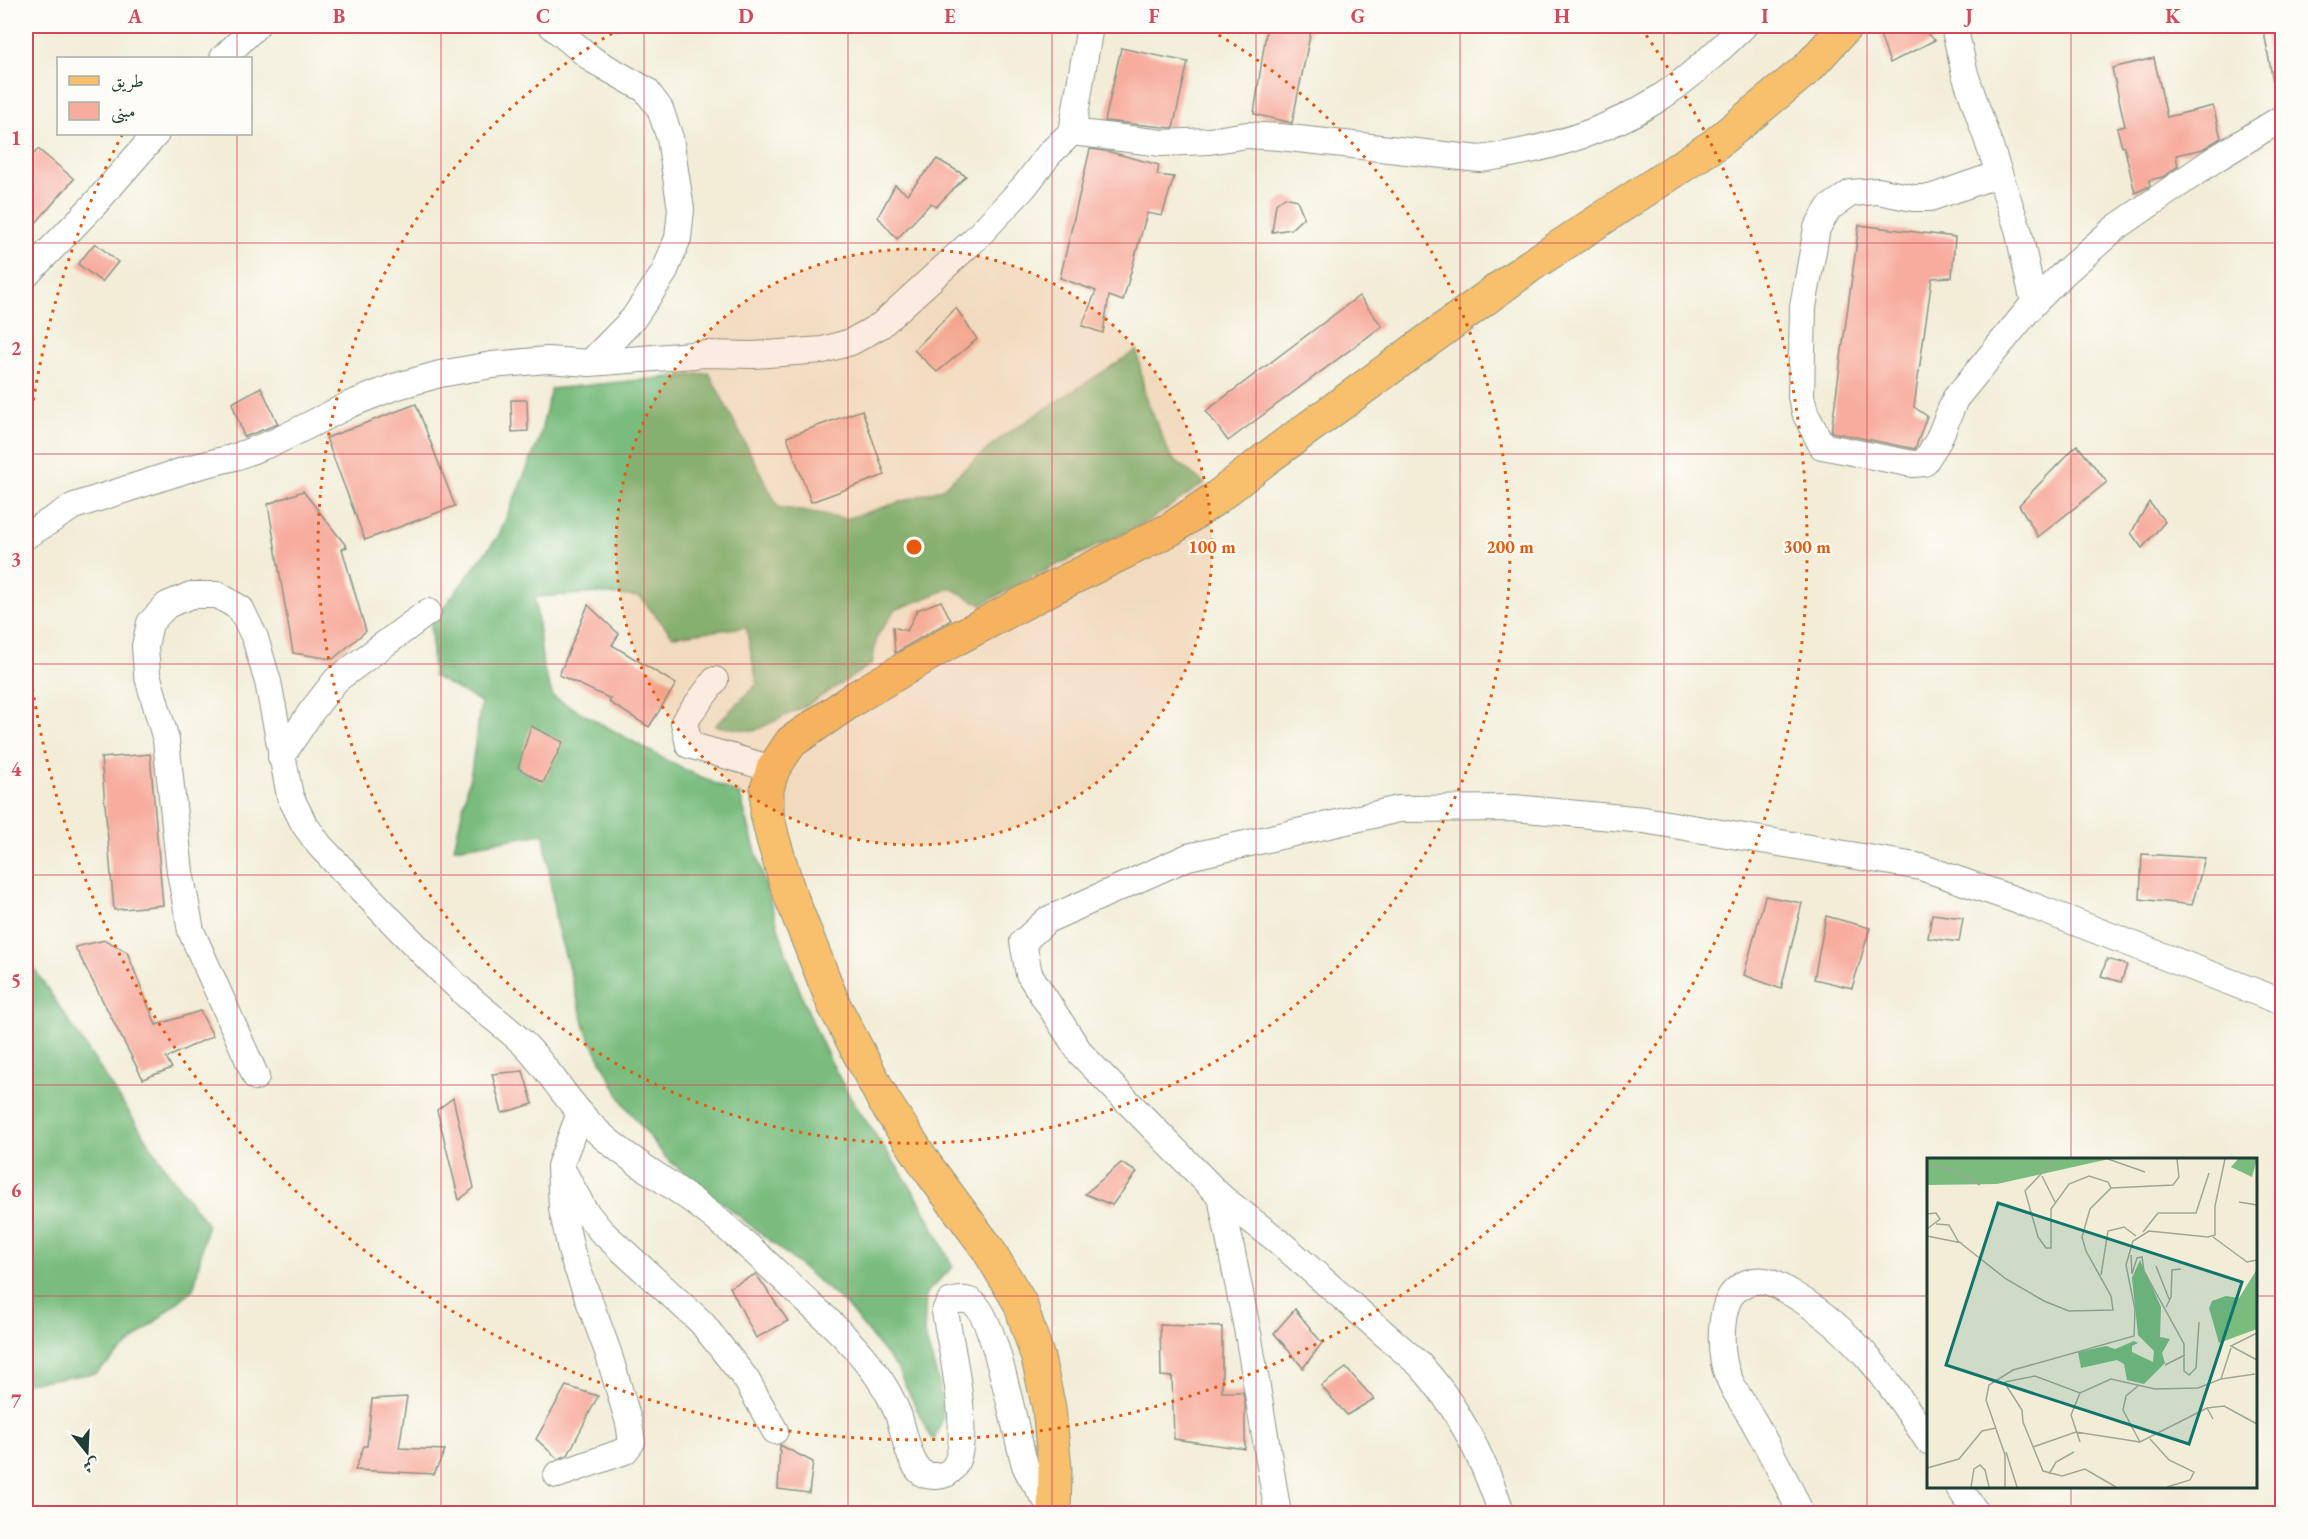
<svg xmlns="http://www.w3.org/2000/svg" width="2308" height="1539" viewBox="0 0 2308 1539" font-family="'EB Garamond',Amiri,serif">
<rect width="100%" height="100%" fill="#fdfcf7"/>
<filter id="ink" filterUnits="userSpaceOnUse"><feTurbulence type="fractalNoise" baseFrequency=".0167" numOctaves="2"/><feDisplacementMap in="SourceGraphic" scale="12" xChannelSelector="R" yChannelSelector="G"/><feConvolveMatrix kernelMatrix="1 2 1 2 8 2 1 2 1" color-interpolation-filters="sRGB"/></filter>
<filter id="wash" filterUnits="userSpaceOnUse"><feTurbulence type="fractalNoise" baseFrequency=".008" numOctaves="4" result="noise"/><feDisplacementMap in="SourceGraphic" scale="24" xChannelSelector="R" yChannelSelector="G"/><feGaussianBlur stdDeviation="1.35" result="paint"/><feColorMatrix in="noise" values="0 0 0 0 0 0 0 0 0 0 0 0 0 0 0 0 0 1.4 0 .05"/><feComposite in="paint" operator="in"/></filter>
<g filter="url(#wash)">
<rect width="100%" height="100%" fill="#f3edd8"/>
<g fill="#79bc7e" stroke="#4c7c59" stroke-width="1.5">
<path d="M1137 350 1145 396 1171 457 1204 483 1147 522 1034 576 981 605 951 588 895 610 877 636 872 664 809 704 754 731 715 726 757 684 746 627 673 636 640 597 598 593 535 597 543 667 553 697 675 765 740 795C767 891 792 991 840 1079 861 1117 887 1150 910 1186 927 1211 939 1240 953 1267L926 1293 924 1333 938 1380 943 1417 934 1441 927 1430 897 1368 845 1304 784 1252 666 1158 622 1101 587 1033 556 923 544 834 454 848 471 772 481 702 433 676 431 624 499 535 539 440 551 389 709 373 778 507 846 519 941 489 1003 436Z"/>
<path d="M26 956 168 1172 207 1224 194 1288 96 1373 26 1383Z"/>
</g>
<g id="blocks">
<g fill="#f7ac9d">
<path d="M1267 26H1312L1292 123 1254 114Z"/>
<path d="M1903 26H1917L1935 40 1890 63 1880 35Z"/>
<path d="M2263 26H2283V87L2274 88Z"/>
<path d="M1121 48 1188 62 1173 128 1105 121Z"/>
<path d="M2154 58 2167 117 2213 106 2221 138 2203 149 2176 155 2178 166 2163 177 2149 180 2150 186 2135 193 2124 146 2122 147 2117 128 2125 126 2112 68Z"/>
<path d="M38 149 74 179 35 224 26 216V163Z"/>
<path d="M1090 149 1110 152 1159 165 1157 175 1174 177 1162 216 1147 213 1123 301 1109 296 1103 333 1082 326 1096 291 1060 278Z"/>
<path d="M937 159 966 176 936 207 931 203 897 239 878 217 895 185 907 194Z"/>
<path d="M1285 197 1297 200 1304 217 1291 229 1272 232 1276 204Z"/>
<path d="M1859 225 1955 237 1952 277 1932 278 1914 407 1927 416 1915 449 1831 432Z"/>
<path d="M95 243 118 262 102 282 78 264Z"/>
<path d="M1359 296 1382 326 1228 441 1206 411Z"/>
<path d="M956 308 977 339 937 372 914 350Z"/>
<path d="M261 387 278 424 244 437 232 403Z"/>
<path d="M511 400H527L528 431 512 432Z"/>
<path d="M416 404 455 506 365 540 326 438Z"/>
<path d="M862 410 885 475 811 502 787 437Z"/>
<path d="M2077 445 2107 482 2038 537 2019 505Z"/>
<path d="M303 491 347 547 342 549 366 631 333 659 293 653 268 504Z"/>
<path d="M2149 502 2165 522 2142 548 2131 533Z"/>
<path d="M941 601 951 620 895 653 893 627 907 631 917 610Z"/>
<path d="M588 605 619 634 612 645 676 684 649 727 609 702 611 699 559 675Z"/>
<path d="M531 726 563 742 543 783 518 768Z"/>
<path d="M150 754 163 905 114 910 101 758Z"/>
<path d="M2142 854 2205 858 2192 905 2140 899Z"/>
<path d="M1765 896 1802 903 1781 989 1744 975Z"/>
<path d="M1932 914 1963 918 1959 942 1928 938Z"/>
<path d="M1826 916 1870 928 1852 988 1814 979Z"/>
<path d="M105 940 127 952 156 1025 200 1011 213 1036 166 1058 172 1068 143 1079 75 947Z"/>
<path d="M2107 959 2127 965 2121 982 2101 976Z"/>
<path d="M523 1071 533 1104 502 1113 492 1074Z"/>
<path d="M453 1098 474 1188 459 1200 437 1110Z"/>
<path d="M1121 1163 1137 1172 1112 1205 1085 1194Z"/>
<path d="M756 1274 788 1321 756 1338 730 1287Z"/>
<path d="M1295 1309 1322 1343 1303 1368 1274 1333Z"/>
<path d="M1160 1325 1222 1327V1392H1243L1245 1405V1449L1174 1439 1172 1377 1161 1376Z"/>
<path d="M1346 1368 1374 1399 1347 1415 1321 1386Z"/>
<path d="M566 1386 598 1396 568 1455 558 1459 536 1439Z"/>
<path d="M407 1397 399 1448 445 1450 434 1474 355 1470 364 1446H367L372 1399Z"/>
<path d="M780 1445 813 1462 809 1493 778 1489Z"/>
</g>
</g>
</g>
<g filter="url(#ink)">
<use href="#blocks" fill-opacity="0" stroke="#899586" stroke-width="1.5"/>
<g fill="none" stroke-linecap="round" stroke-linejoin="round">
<defs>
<g id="minor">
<path d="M552 26 593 60 646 90 660 109 670 138 681 209 678 238 664 273 633 319 590 363"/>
<path d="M1954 26 1965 74 2018 229 2034 303 2063 274 2114 229 2212 161 2282 118"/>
<path d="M223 58 256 26"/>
<path d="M1072 132 1090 26"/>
<path d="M1999 174 1930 198H1913L1878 191 1851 193 1829 208 1817 228 1803 307 1801 397 1806 415 1822 446 1913 464 1924 463 1938 441 1955 399 2034 303"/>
<path d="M26 275 93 206 156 134"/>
<path d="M26 536 74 506 195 467 235 457 277 441 351 404 394 387 440 374 492 365 547 360 590 363 706 354 753 355 823 350 851 342 881 325 974 240 1024 187 1050 153 1072 132 1162 143 1209 141 1247 135 1280 137 1480 159C1539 151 1601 134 1653 102 1686 82 1717 52 1744 26"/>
<path d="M715 680 684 722 689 745 773 769"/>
<path d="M281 757 311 712 336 680 428 612"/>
<path d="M256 1077 191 931 180 872 166 740 147 674 145 646 150 623 167 605 191 595H218L241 609 255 638 268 682 290 796 304 824 320 846C366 894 411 943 460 989 480 1009 505 1025 525 1045 551 1072 570 1106 598 1132 626 1158 659 1176 689 1198 733 1230 772 1268 811 1305 836 1327 862 1352 880 1380 887 1390 893 1402 898 1414 904 1429 908 1463 922 1473 927 1476 937 1477 943 1475 981 1464 949 1341 945 1311L950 1302C959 1300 964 1298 972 1302 996 1316 1015 1434 1025 1465 1031 1481 1045 1497 1055 1512"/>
<path d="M563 1171 584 1210 601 1231 701 1322 746 1379 775 1431"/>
<path d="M1221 1197 1249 1339 1278 1514"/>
<path d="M557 1475 625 1451 632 1442 629 1423 608 1352 572 1254 562 1209 560 1166 580 1113"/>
<path d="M1958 1486 1977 1514"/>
<path d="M1502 1514C1484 1460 1459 1407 1420 1365L1277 1240 1221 1197 1081 1054 1029 974 1023 942 1047 920 1188 857 1399 809 1514 808 1644 820 1921 867 2033 906 2282 1002"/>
<path d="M1801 1514C1787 1481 1770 1451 1753 1420 1743 1403 1728 1383 1724 1363 1720 1343 1720 1303 1736 1290 1757 1272 1775 1283 1794 1295 1855 1331 1890 1382 1928 1441"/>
</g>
<path id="major" d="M1054 1514 1055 1469 1049 1408 1038 1358 1020 1303 988 1249 928 1168 884 1101 834 1005 788 889 773 839 767 814V789L773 769 791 742 858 696 952 641 1050 589 1171 529 1216 498 1267 458 1530 266 1714 145 1807 69 1846 26"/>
</defs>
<use href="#minor" stroke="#899586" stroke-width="28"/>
<use href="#major" stroke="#899586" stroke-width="35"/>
<use href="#minor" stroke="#fff" stroke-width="26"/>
<use href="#major" stroke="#f8bf6c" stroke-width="33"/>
</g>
</g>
<path fill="none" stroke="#d1495b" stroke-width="1.5" stroke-opacity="0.55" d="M237 26V58M441 26V1514M644 26V1514M848 26V1514M1052 26V1514M1256 26V1514M1460 26V1514M1664 26V1514M1867 26V1514M2071 26V1160M237 134V1514M26 243H2282M26 454H2282M26 664H2282M26 875H2282M26 1085H2282M26 1296H1928M2256 1296H2282M2071 1486V1514"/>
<circle cx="914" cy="547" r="298" fill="#e8590c" fill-opacity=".12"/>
<g fill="none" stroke="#e8590c" stroke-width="3" stroke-dasharray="3 6">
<circle cx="914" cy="547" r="298"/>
<path d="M1203 26A596 596 0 1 1 625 26"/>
<path d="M26 454A893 893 0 0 1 122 135M1641 28A893 893 0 1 1 26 640"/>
</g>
<g transform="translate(1927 1158)">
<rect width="330" height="330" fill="#f3edd8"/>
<path d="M0 1H182L70 26 0 27ZM311 1H330L325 19 304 9ZM213 102 234 149 233 179 243 181 235 195 238 205 217 226 200 222 197 206 190 202 154 210 151 194 179 188 188 191 207 183 211 185 205 188V194L226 204 227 193 211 177 205 120ZM330 111V171L292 185 282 150 285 143 299 138 312 140Z" fill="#79bc7e"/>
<path fill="none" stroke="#9ea796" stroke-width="1.5" d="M181 1 218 14M0 7 30 14 53 27M115 18 128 44M184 30 246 27 252 19 250 1M312 44 330 47M0 56 9 55 13 61 0 71M9 66 22 67 31 83 79 121 117 143 142 153 186 152 184 138 159 93 155 79 163 51 184 30 181 24 162 18 142 26 124 51V90H119L111 79 98 33 128 1M216 74 231 55H269L282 15M0 78 35 85M286 79 320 104 330 102M204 97 205 116 210 100 215 99 217 113 257 186V213L262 217 269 210 272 164M229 108 242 141M174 117 181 73 197 69 209 78M239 149 244 139 245 112 254 111M330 175 304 188 330 202M238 207 258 197M294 221 328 216M77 224 95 252 96 264 116 313 135 318 158 311 189 329M78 224 108 218 153 235 184 221 228 231 271 230 294 221 304 190M211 228 199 238 196 252 213 284 280 250 286 261M153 235 144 257 153 284M280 250 297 248 330 266M223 281 242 302 267 314 263 322 240 329M106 289 149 274 213 284M79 294 90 329M0 310 32 301 55 273 69 270M122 316 129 304 147 294M44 329 47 311 53 307 58 312 62 329M78 329V297L59 242 62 227 86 212 207 178 208 151 199 107 206 83 222 73 281 79 288 77V48L298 1"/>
<path fill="#0f766e" fill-opacity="0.15" stroke="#0f766e" stroke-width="3" d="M71 45 315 124 262 286 19 207Z"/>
<rect width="330" height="330" fill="none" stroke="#1f3d34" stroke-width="3"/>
</g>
<circle cx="914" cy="547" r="9" fill="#e8590c" stroke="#fdfcf7" stroke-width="3"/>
<g font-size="18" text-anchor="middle" font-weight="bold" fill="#e8590c" stroke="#fdfcf7" stroke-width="4.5" stroke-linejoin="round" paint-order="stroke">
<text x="1212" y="553">100 m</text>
<text x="1510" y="553">200 m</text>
<text x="1807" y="553">300 m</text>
</g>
<rect width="2308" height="1539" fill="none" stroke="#fdfcf7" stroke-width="66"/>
<rect x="57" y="57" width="195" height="78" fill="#fdfcf7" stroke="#a4b0a9" stroke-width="1.5"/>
<rect x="69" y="76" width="30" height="9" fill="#f8bf6c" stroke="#a4b0a9" stroke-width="1.5"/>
<text x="111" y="87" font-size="18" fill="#1f3d34">طريق</text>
<rect x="69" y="102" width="30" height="18" fill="#f7ac9d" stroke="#a4b0a9" stroke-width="1.5"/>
<text x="111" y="117" font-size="18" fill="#1f3d34">مبنى</text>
<g transform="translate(87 1452) rotate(162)" stroke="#fdfcf7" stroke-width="4.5" paint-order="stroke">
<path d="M0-4.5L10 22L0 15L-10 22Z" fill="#1f3d34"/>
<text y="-9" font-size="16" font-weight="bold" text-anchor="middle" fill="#1f3d34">ش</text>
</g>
<rect x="33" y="33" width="2242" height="1473" fill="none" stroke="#d1495b" stroke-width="2"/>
<g font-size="20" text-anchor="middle" font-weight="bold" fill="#d1495b">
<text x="135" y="23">A</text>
<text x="339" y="23">B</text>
<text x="543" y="23">C</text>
<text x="746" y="23">D</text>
<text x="950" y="23">E</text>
<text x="1154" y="23">F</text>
<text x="1358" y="23">G</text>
<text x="1562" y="23">H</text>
<text x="1765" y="23">I</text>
<text x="1969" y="23">J</text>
<text x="2173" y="23">K</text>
<text x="16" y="145">1</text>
<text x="16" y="355">2</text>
<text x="16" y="566">3</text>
<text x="16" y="776">4</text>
<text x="16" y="987">5</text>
<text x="16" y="1197">6</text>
<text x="16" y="1408">7</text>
</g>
</svg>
